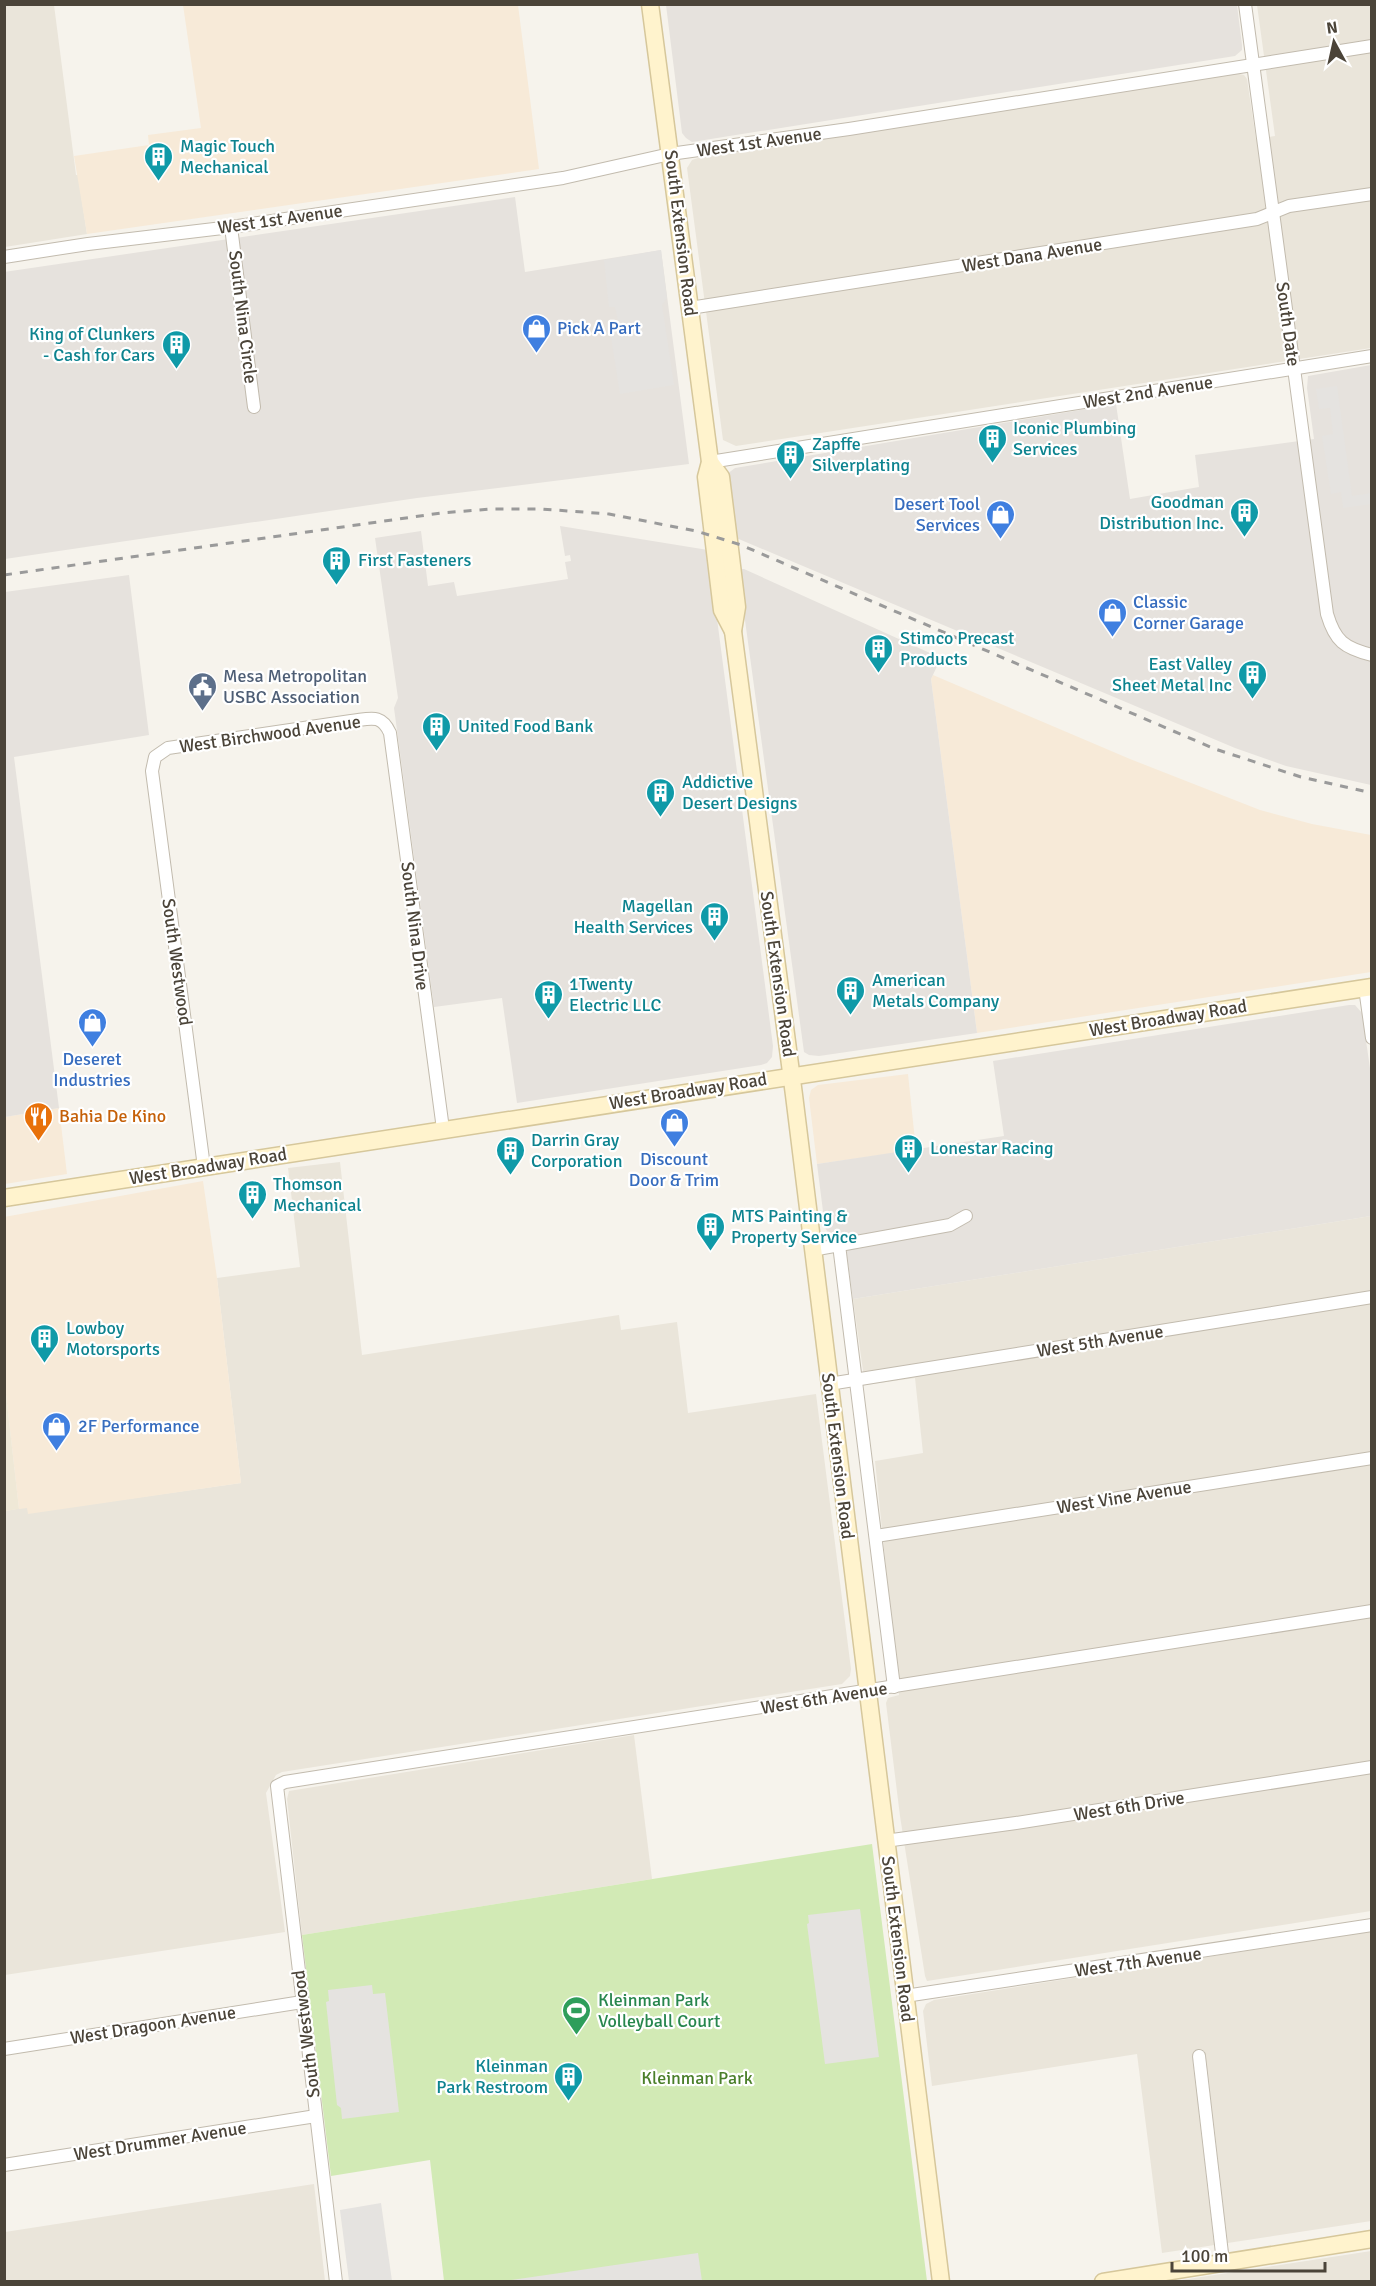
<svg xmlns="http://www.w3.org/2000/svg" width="1376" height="2286" viewBox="0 0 1376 2286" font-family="Signika,sans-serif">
<rect width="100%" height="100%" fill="#f6f3ec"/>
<g fill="#eae5da">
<path d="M5 5H54L76 175H78L87 234 5 247Z"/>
<path d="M1257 5H1371V348L736 446 723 440 687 168 692 160 701 157 1234 73 1244 75 1247 79 1256 139 1275 136Z"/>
<path d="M340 1162 362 1355 619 1315 621 1330 677 1322 688 1413 816 1394 851 1669 850 1676 842 1684 282 1772 276 1775 266 1793 285 1932 5 1975V1511L28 1507V1513L241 1483 217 1278 300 1267 288 1168Z"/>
<path d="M1371 1216V1911L927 1981 925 1976 900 1816 886 1703 888 1698 899 1695 875 1461 923 1453 915 1378 865 1385 853 1299Z"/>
<path d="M634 1735 652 1879 302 1935 287 1799 289 1791Z"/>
<path d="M1371 1931V2221L1162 2253 1137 2054 932 2086 923 2011 926 2004 934 2000Z"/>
<path d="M314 2184 325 2281H5V2232Z"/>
<path d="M1371 2251V2281H1175Z"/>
</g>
<g fill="#f7ead8">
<path d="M183 5H518L539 169 87 234 74 156 149 145 148 135 201 128Z"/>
<path d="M933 675 1130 759 1260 810 1312 824 1371 835V972L977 1033 931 679Z"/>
<path d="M908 1074 916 1150 817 1164 809 1098 811 1090 818 1085Z"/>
<path d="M59 1108 67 1174 5 1184V1117Z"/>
<path d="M203 1181 217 1278 241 1483 28 1514 27 1508 19 1509 4 1377V1217Z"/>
</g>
<g fill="#e6e2dd">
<path d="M666 5H1237L1242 45V50L1235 56 692 142 686 138 682 133Z"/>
<path d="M515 197 525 272 661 250 689 464 417 498 5 559 4 272Z"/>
<path d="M1371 365V785L1286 766 1235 748 734 537 727 474 735 468 1116 404 1130 499 1199 487 1195 455 1314 439 1307 388 1308 376Z"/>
<path d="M560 526 708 550 773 1046 772 1057 767 1063 761 1065 517 1103 502 998 434 1007 394 708 398 698 375 538 421 531 428 586 454 582 457 596 568 579 565 562 571 561 570 555 565 556Z"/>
<path d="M738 569H744L941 658 931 679 977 1033 819 1056 809 1055 804 1052Z"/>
<path d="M129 575 149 735 14 757 59 1108 5 1117V592Z"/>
<path d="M1349 1005H1355L1362 1013 1372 1082 1371 1216 853 1299 844 1236 829 1235 825 1227 817 1164 1004 1136 993 1061Z"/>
</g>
<path fill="#efe8d6" d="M4 1377 19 1509 5 1511H4Z"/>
<path fill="#d2eab5" d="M872 1844 927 2281H444L430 2160 331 2176 302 1935Z"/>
<g fill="#e5e3e0">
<path d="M661 250 667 298 662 305 674 385 620 394 609 324 618 321 615 307H609L604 260Z"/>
<path d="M1337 386 1352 496 1371 493V504L1343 508 1341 492 1331 494 1322 436 1333 434 1330 408 1319 409 1316 389Z"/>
<path d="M860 1909 879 2057 825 2064 807 1924 809 1923 808 1915Z"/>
<path d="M372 1985 373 1994 385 1993 399 2112 342 2119 341 2108 337 2105 326 2002 329 2001 328 1990Z"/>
<path d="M381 2203 392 2281H349L340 2210Z"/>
<path d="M698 2253 702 2281H504Z"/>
</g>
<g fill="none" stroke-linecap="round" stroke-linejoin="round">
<defs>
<g id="street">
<path d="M1245 4 1327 614C1335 641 1344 648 1372 655"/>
<path d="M231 227 254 407"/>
<path d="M4 257 88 244 231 227 563 178 670 154 849 129 1372 46"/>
<path d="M690 308 1257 219 1289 206 1372 194"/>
<path d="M710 462 1372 356"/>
<path d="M1365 988 1372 1038"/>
<path d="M204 1167 152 771 155 757 168 748 351 721C370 719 381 713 390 733L443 1129"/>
<path d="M839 1245 894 1687"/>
<path d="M812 1250 950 1225 966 1216"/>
<path d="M829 1384 1372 1297"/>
<path d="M876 1536 1372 1458"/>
<path d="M885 1841 1016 1823 1372 1767"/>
<path d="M905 1996 1372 1925"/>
<path d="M4 2049 302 2002"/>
<path d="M1199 2056 1223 2262"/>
<path d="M4 2165 316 2116"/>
<path d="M336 2282 277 1786 285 1782 1372 1611"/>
</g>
<g id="secondary">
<path d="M650 4 710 462 706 477 722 610 733 631"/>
<path d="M710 462 721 477 729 541 737 607 733 631 794 1095 941 2282"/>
<path d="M4 1198 1372 987"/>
<path d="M1103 2282 1372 2239"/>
</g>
</defs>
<use href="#street" stroke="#c2bbae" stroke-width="14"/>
<use href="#secondary" stroke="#d6c79b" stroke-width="19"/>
<use href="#street" stroke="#fff" stroke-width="12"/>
<use href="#secondary" stroke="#fff3cd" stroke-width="16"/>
<path stroke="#9a9a9a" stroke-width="3" stroke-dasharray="8 8" stroke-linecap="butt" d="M4 575 441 513 491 509H541L609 514 696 531 741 545 1215 749 1301 777 1372 793"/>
</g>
<defs>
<symbol id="building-pin" viewBox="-11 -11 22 30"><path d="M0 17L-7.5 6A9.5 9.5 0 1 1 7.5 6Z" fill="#0f9aa8" stroke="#fff"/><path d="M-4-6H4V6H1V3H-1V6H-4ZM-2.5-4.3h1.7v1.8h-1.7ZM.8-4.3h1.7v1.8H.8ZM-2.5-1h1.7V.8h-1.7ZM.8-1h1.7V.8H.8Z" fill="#fff"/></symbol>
<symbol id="shop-pin" viewBox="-11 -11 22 30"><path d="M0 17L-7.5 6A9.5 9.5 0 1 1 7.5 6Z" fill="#3f7fe0" stroke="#fff"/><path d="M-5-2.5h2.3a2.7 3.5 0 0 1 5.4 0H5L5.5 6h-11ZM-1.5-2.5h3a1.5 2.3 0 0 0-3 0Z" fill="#fff"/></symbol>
<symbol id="civic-pin" viewBox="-11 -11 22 30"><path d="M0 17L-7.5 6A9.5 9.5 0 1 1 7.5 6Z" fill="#5c6f8a" stroke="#fff"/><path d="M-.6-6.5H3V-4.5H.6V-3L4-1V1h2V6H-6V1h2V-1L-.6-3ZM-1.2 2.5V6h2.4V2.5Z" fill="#fff"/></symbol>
<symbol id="restaurant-pin" viewBox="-11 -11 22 30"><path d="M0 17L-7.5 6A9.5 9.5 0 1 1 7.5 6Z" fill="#e8710a" stroke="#fff"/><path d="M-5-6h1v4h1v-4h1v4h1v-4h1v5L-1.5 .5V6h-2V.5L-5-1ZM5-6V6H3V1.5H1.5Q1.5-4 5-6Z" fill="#fff"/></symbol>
<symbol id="stadium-pin" viewBox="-11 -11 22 30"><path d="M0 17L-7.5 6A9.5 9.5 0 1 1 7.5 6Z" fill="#2e9e5b" stroke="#fff"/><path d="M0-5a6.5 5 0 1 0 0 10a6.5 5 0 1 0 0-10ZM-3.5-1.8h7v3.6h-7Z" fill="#fff"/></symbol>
</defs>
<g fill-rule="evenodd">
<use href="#building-pin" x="142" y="140" width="33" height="45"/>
<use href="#shop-pin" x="520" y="312" width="33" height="45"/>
<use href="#building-pin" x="160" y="328" width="33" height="45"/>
<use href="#building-pin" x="976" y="422" width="33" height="45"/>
<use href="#building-pin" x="774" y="438" width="33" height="45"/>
<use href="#building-pin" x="1228" y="496" width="33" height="45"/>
<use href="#shop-pin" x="984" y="498" width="33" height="45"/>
<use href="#building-pin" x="320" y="544" width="33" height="45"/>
<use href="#shop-pin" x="1096" y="596" width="33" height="45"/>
<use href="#building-pin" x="862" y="632" width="33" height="45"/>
<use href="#building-pin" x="1236" y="658" width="33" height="45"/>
<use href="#civic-pin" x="186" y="670" width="33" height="45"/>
<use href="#building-pin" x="420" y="710" width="33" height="45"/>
<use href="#building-pin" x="644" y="776" width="33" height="45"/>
<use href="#building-pin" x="698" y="900" width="33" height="45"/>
<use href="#building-pin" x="834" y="974" width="33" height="45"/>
<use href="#building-pin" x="532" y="978" width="33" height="45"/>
<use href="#shop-pin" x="76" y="1006" width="33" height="45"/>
<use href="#restaurant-pin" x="22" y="1100" width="33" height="45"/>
<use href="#shop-pin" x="658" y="1106" width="33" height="45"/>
<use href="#building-pin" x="892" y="1132" width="33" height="45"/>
<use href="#building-pin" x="494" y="1134" width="33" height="45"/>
<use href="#building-pin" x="236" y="1178" width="33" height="45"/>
<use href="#building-pin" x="694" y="1210" width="33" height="45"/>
<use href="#building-pin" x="28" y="1322" width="33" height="45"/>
<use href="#shop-pin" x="40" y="1410" width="33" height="45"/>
<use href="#stadium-pin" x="560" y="1994" width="33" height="45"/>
<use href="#building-pin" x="552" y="2060" width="33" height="45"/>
</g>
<g text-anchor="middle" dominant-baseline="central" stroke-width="4.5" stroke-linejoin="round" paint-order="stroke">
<g font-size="18" fill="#4b4439" stroke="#fff">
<text transform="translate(759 142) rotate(-8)">West 1st Avenue</text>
<text transform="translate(280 219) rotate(-8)">West 1st Avenue</text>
<text transform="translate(681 233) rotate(83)">South Extension Road</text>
<text transform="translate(1032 255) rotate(-9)">West Dana Avenue</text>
<text transform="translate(243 317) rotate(83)">South Nina Circle</text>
<text transform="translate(1288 324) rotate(82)">South Date</text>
<text transform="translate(1148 392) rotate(-9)">West 2nd Avenue</text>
<text transform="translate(270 734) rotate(-8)">West Birchwood Avenue</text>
<text transform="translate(415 926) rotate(83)">South Nina Drive</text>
<text transform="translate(177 962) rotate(82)">South Westwood</text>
<text transform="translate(778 974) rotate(82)">South Extension Road</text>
<text transform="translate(1168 1018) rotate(-9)">West Broadway Road</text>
<text transform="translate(688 1091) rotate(-9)">West Broadway Road</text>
<text transform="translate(208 1166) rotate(-9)">West Broadway Road</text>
<text transform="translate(1100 1341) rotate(-9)">West 5th Avenue</text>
<text transform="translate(838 1456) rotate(83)">South Extension Road</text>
<text transform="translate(1124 1497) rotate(-9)">West Vine Avenue</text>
<text transform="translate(824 1698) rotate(-9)">West 6th Avenue</text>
<text transform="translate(1129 1806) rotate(-9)">West 6th Drive</text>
<text transform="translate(898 1939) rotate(83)">South Extension Road</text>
<text transform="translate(1138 1962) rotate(-8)">West 7th Avenue</text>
<text transform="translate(153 2025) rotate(-9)">West Dragoon Avenue</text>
<text transform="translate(306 2034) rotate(-97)">South Westwood</text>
<text transform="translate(160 2141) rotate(-9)">West Drummer Avenue</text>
</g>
<g font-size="18" fill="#0d838f" stroke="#fff" text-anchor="start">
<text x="180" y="146">Magic Touch<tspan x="180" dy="21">Mechanical</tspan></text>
<text x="155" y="334" text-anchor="end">King of Clunkers<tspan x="155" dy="21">- Cash for Cars</tspan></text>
<text x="1013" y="428">Iconic Plumbing<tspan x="1013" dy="21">Services</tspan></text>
<text x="812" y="444">Zapffe<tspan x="812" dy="21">Silverplating</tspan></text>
<text x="1224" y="502" text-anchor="end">Goodman<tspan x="1224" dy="21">Distribution Inc.</tspan></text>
<text x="358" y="560">First Fasteners</text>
<text x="900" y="638">Stimco Precast<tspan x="900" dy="21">Products</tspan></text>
<text x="1232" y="664" text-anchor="end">East Valley<tspan x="1232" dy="21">Sheet Metal Inc</tspan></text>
<text x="458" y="726">United Food Bank</text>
<text x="682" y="782">Addictive<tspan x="682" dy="21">Desert Designs</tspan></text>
<text x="693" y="906" text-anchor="end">Magellan<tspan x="693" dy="21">Health Services</tspan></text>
<text x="872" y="980">American<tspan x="872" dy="21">Metals Company</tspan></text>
<text x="569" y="984">1Twenty<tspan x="569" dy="21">Electric LLC</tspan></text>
<text x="531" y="1140">Darrin Gray<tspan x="531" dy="21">Corporation</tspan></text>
<text x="930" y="1148">Lonestar Racing</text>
<text x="273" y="1184">Thomson<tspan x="273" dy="21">Mechanical</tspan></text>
<text x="731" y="1216">MTS Painting &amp;<tspan x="731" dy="21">Property Service</tspan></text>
<text x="66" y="1328">Lowboy<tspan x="66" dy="21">Motorsports</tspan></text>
<text x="548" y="2066" text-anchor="end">Kleinman<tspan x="548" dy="21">Park Restroom</tspan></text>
</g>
<g font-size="18" fill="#366cbe" stroke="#fff" text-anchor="start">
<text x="557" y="328">Pick A Part</text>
<text x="980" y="504" text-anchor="end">Desert Tool<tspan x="980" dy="21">Services</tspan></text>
<text x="1133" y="602">Classic<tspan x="1133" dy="21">Corner Garage</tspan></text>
<text x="92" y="1059" text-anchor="middle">Deseret<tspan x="92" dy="21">Industries</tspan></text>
<text x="674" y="1159" text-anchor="middle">Discount<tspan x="674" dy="21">Door &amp; Trim</tspan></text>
<text x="78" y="1426">2F Performance</text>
</g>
<g font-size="18" fill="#4e5e75" stroke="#fff" text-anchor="start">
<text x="223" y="676">Mesa Metropolitan<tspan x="223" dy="21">USBC Association</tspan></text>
</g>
<g font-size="18" fill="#c56008" stroke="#fff" text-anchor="start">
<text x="59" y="1116">Bahia De Kino</text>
</g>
<g font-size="18" fill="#27864d" stroke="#fff" text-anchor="start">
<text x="598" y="2000">Kleinman Park<tspan x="598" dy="21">Volleyball Court</tspan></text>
</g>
<g font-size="18" fill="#4a7f2a" stroke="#fff">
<text x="697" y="2078">Kleinman Park</text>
</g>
</g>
<rect width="1376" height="2286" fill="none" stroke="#4b4439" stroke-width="12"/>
<g transform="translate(1334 42) rotate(352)" stroke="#ffffff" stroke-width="4.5" paint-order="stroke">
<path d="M0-4.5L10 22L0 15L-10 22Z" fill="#4b4439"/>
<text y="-9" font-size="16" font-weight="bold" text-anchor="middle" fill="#4b4439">N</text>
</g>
<path d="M1172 2262v9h153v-9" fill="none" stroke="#4b4439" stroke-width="3"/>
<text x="1181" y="2262" font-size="18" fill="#4b4439" stroke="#ffffff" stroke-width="4.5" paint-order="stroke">100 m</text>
</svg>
